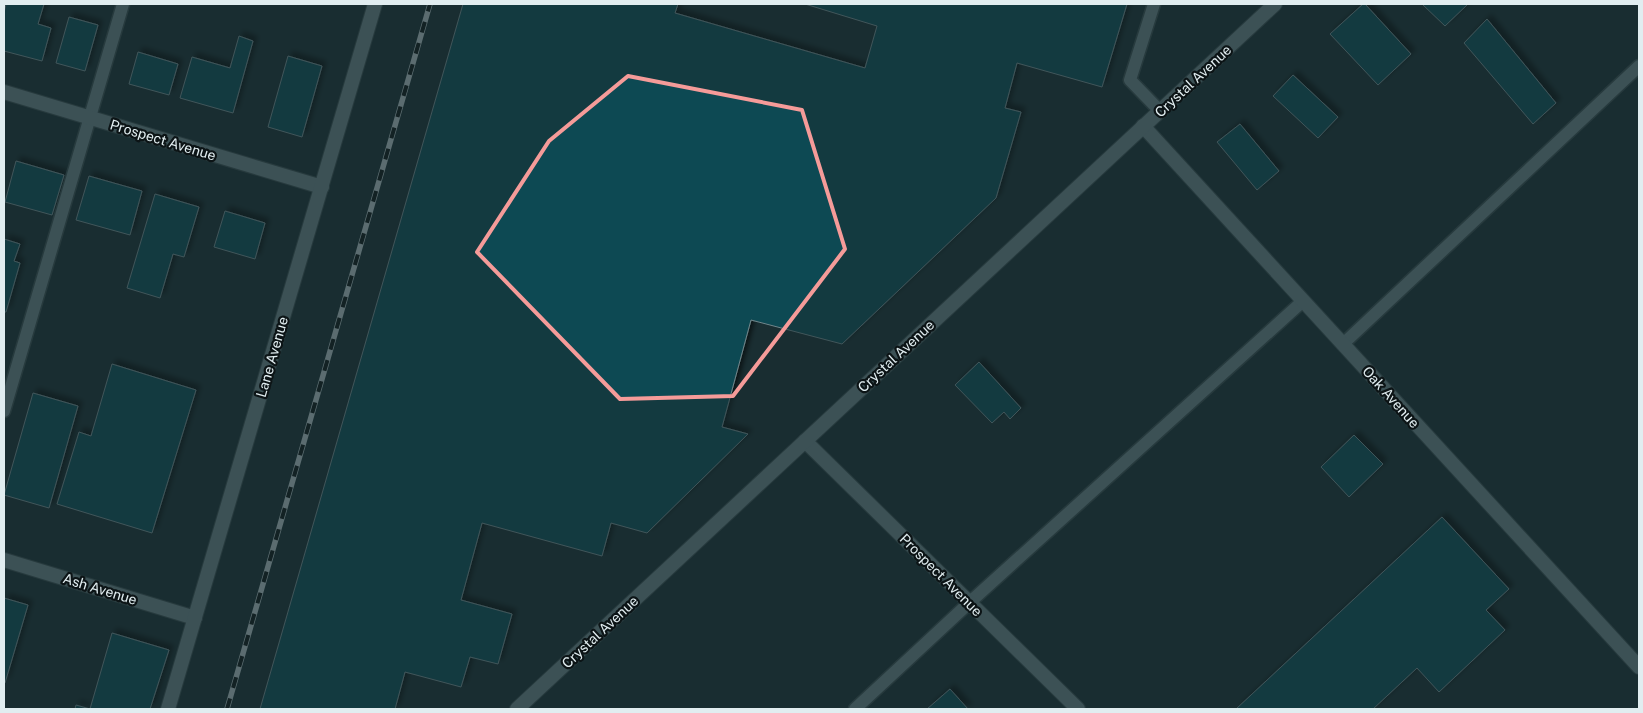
<svg xmlns="http://www.w3.org/2000/svg" width="1643" height="713" viewBox="0 0 1643 713" font-family="'Public Sans',sans-serif">
<defs>
<filter id="shadow"><feDropShadow dx="4.5" dy="-4.5" stdDeviation="2.5" flood-color="#0009"/></filter>
</defs>
<rect width="100%" height="100%" fill="#1a2e32"/>
<g fill="#0d4852" stroke="#70868b" filter="url(#shadow)">
<path d="M6 4H44L38 24 51 28 42 61 4 51V13Z"/>
<path d="M463 4H678L675 13 865 68 877 26 805 4H1127L1102 87 1017 63 1005 108 1021 112 996 198 842 344 751 320 722 427 748 434 647 533 611 523 602 556 482 523 461 600 512 614 498 664 470 657 461 687 405 672 395 709H260Z"/>
<path d="M1363 4H1365L1411 54 1378 85 1330 34Z"/>
<path d="M1422 4H1468L1445 26Z"/>
<path d="M69 17 98 25 85 71 56 63Z"/>
<path d="M1487 19 1556 103 1533 124 1464 43Z"/>
<path d="M239 36 253 41 233 113 180 98 192 57 230 68Z"/>
<path d="M138 52 178 64 169 95 129 84Z"/>
<path d="M288 56 322 66 302 137 268 127Z"/>
<path d="M1293 75 1338 117 1318 138 1273 96Z"/>
<path d="M1240 124 1279 171 1257 190 1217 142Z"/>
<path d="M16 161 64 175 52 215 5 202Z"/>
<path d="M89 176 142 191 130 235 76 220Z"/>
<path d="M155 194 199 207 184 257 173 254 160 298 127 288Z"/>
<path d="M225 211 265 223 255 259 214 247Z"/>
<path d="M4 239 20 244 14 261 20 263 6 312H4Z"/>
<path d="M979 362 1021 408 1010 419 1004 412 992 423 955 385Z"/>
<path d="M112 364 196 390 152 533 57 504 79 432 91 436Z"/>
<path d="M33 393 78 406 49 508 4 495Z"/>
<path d="M1354 435 1383 464 1349 497 1321 467Z"/>
<path d="M1442 517 1509 589 1486 610 1505 630 1439 692 1417 668 1373 709H1236Z"/>
<path d="M4 598 28 605 5 683H4Z"/>
<path d="M112 633 169 650 150 709H75L76 705 90 709Z"/>
<path d="M950 689 968 709H927Z"/>
</g>
<g fill="none" stroke-linecap="round" stroke-linejoin="round">
<defs>
<g id="service">
<path d="M1154 4 1130 80 1160 111"/>
<path d="M1343 344 1639 66"/>
<path d="M4 411 123 4"/>
<path d="M855 709 969 603 1303 301"/>
</g>
<g id="minor">
<path d="M4 92 322 187"/>
<path d="M1143 126 1639 667"/>
<path d="M805 441 1078 709"/>
<path d="M4 560 195 618"/>
<path d="M168 709 375 4"/>
</g>
<path id="tertiary" d="M517 709 1275 4"/>
</defs>
<use href="#service" stroke="#384a4d" stroke-width="15"/>
<use href="#minor" stroke="#384a4d" stroke-width="16"/>
<use href="#tertiary" stroke="#384a4d" stroke-width="16"/>
<use href="#service" stroke="#667c81" stroke-width="12"/>
<use href="#minor" stroke="#667c81" stroke-width="14"/>
<use href="#tertiary" stroke="#667c81" stroke-width="14"/>
<defs>
<path id="rail" d="M227 709 430 4"/>
</defs>
<use href="#rail" stroke="#abb9bc" stroke-width="5.5"/>
<use href="#rail" stroke="#0c1416" stroke-width="4" stroke-dasharray="11" stroke-linecap="butt"/>
</g>
<path d="M0 0H1643V713H0ZM628 76 802 110 845 249 733 396 620 399 477 252 549 141Z" fill="#1a2e32" fill-opacity=".55" fill-rule="evenodd"/>
<path fill="none" stroke="#f59b99" stroke-width="4" stroke-linejoin="round" d="M628 76 802 110 845 249 733 396 620 399 477 252 549 141Z"/>
<g text-anchor="middle" dominant-baseline="central" stroke-width="4.5" stroke-linejoin="round" paint-order="stroke">
<g font-size="14" fill="#e1edf0" stroke="#0c1416">
<text transform="translate(1193 81) rotate(-43)">Crystal Avenue</text>
<text transform="translate(163 140) rotate(17)">Prospect Avenue</text>
<text transform="translate(896 356) rotate(-43)">Crystal Avenue</text>
<text transform="translate(272 357) rotate(-74)">Lane Avenue</text>
<text transform="translate(1391 397) rotate(48)">Oak Avenue</text>
<text transform="translate(941 575) rotate(45)">Prospect Avenue</text>
<text transform="translate(100 589) rotate(17)">Ash Avenue</text>
<text transform="translate(600 632) rotate(-43)">Crystal Avenue</text>
</g>
</g>
<rect width="1643" height="713" fill="none" stroke="#e1edf0" stroke-width="10"/>
</svg>
